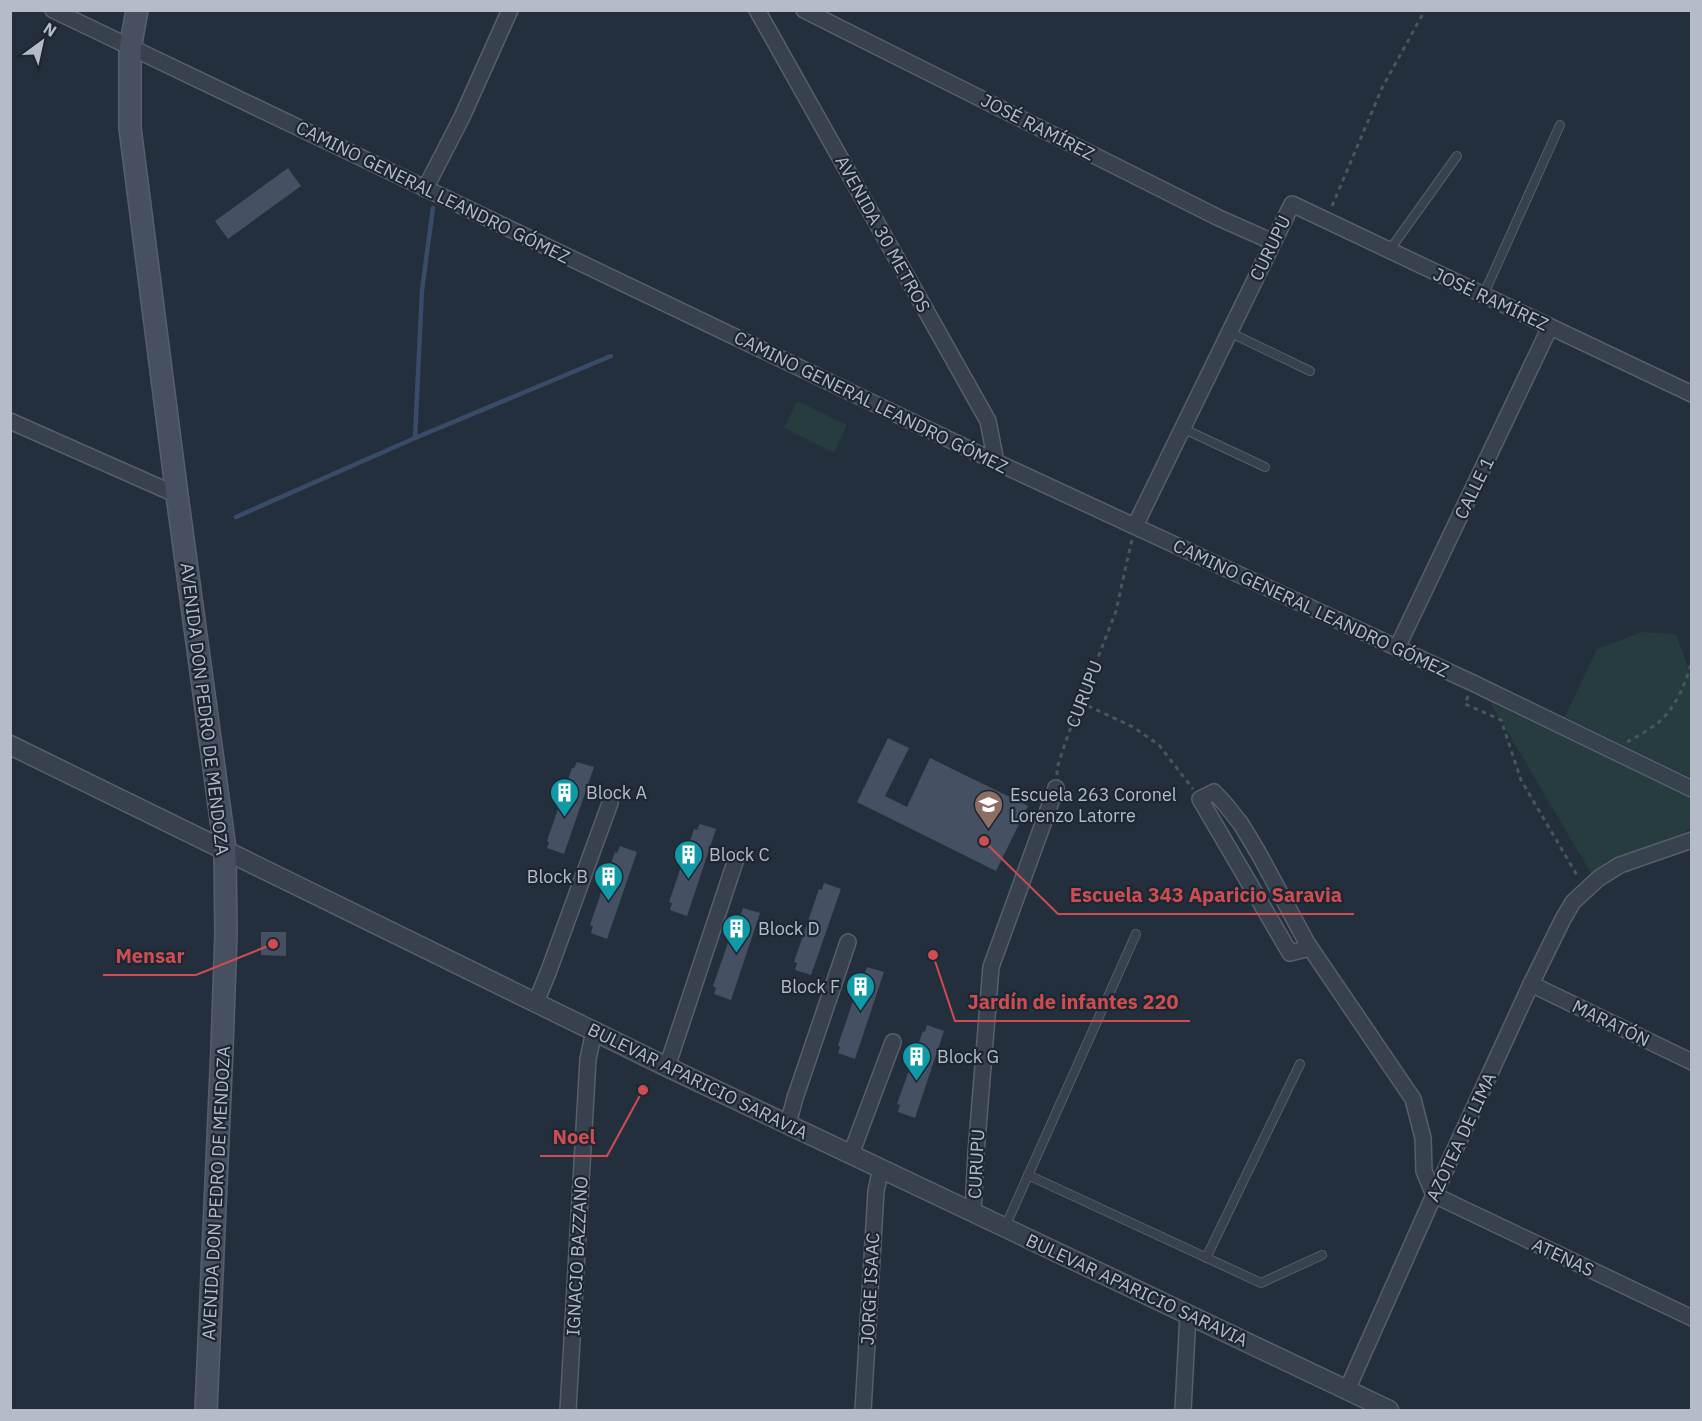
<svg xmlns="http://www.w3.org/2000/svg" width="1702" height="1421" viewBox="0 0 1702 1421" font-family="'IBM Plex Sans',sans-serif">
<rect width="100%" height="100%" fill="#242f3e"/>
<g fill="#263c3f">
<path d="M797 401 847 425 834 453 784 428Z"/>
<path d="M1642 632 1676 634 1691 676V778L1565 717 1597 649Z"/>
<path d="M1490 702 1689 797 1691 802V827L1685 832 1610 860 1591 873Z"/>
</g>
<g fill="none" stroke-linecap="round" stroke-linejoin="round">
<g stroke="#394c67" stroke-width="4.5">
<path d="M415 438 422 290 433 208"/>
<path d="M236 517 415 438 611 356"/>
</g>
</g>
<g fill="#455162">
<path d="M288 168 301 186 228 239 215 221Z"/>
<path d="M888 738 909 748 885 796 907 807 930 758 1028 806 996 871 857 802Z"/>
<path d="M577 762 594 767 564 854 547 848 549 842 547 841 572 768H574Z"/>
<path d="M700 824 716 829 687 916 670 910 672 903 669 902 694 829 697 830Z"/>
<path d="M620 846 637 852 607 939 591 933 593 926 590 925 615 852 617 853Z"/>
<path d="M824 883 841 889 811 975 795 970 797 963 794 962 819 889 822 890Z"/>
<path d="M743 908 760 913 731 1000 714 994 716 988 713 986 738 914H741Z"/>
<path d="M261 932H286V956L261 955Z"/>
<path d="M867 967 884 972 855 1059 838 1053 840 1047 838 1045 863 972 865 973Z"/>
<path d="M927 1025 944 1031 915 1118 898 1112 900 1105 897 1104 923 1031 925 1032Z"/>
</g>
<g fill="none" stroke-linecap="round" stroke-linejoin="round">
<defs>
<g id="service">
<path d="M1389 251 1457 156"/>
<path d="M1483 296 1560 125"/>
<path d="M1229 332 1310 371"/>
<path d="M1182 428 1265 467"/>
<path d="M1028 1175 1261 1283 1322 1255"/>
<path d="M1005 1227 1136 934"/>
<path d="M1206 1258 1300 1064"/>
</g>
<g id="minor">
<path d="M53 10 996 462 1473 683 1692 789"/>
<path d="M757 10 988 421 996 462"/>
<path d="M804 10 1219 218 1273 242"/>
<path d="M425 189 462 117 510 10"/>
<path d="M10 421 177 495"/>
<path d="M1135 526 1292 204 1692 394"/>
<path d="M1397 648 1550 327"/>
<path d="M1310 948 1290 953 1200 799 1214 792 1226 805 1241 824 1259 854 1307 943 1413 1099 1423 1138 1424 1171 1434 1195 1692 1318"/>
<path d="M1531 984 1692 1062"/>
<path d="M536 1002 548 973 610 803"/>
<path d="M667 1067 736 859"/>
<path d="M788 1124 795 1098 848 942"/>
<path d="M851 1154 893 1042"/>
<path d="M973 1212 976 1153 991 967 1056 788"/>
<path d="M1347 1390 1434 1195 1531 984 1563 919 1573 902 1599 878 1620 865 1692 840"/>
<path d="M568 1410 588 1059 594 1031"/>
<path d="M863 1410 876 1191 881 1168"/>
<path d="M1183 1410 1188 1314"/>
</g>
<path id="tertiary" d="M10 745 667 1067 1389 1410"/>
<path id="secondary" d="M137 10 130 49V128L177 495 225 849 226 934 222 1048 206 1410"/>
</defs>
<use href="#service" stroke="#565f6c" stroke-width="10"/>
<use href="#minor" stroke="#565f6c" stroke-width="18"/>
<use href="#tertiary" stroke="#565f6c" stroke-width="21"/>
<use href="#secondary" stroke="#565f6c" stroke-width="24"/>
<g stroke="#44595c" stroke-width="3" stroke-dasharray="4.5 4.5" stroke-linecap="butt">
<path d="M1332 206 1382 88 1425 10"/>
<path d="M1468 696 1465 704 1501 720 1521 780 1578 877"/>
<path d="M1080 702 1133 727 1159 745 1193 789"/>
<path d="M1627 742C1638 736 1649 730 1659 722 1676 707 1687 681 1692 660"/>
<path d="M1057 775V768L1068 735 1116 611 1132 539"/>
</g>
<use href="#service" stroke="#38414e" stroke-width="8"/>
<use href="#minor" stroke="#38414e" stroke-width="15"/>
<use href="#tertiary" stroke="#38414e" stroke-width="18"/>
<use href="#secondary" stroke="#465061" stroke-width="21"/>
</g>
<defs>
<symbol id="building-pin" viewBox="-11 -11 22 30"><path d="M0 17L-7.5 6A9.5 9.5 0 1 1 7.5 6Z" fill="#0f9aa8" stroke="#1d2633"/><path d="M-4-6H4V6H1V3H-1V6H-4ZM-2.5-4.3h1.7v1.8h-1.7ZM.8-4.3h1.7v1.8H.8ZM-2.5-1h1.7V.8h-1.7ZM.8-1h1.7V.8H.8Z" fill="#fff"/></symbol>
<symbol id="school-pin" viewBox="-11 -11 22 30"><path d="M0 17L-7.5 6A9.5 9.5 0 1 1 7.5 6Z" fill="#8d6e63" stroke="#1d2633"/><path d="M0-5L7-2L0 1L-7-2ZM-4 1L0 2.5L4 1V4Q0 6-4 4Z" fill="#fff"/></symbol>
</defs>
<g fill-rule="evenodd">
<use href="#building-pin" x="548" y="776" width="33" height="45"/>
<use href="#school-pin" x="972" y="788" width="33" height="45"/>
<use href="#building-pin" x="672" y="838" width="33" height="45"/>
<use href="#building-pin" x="592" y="860" width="33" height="45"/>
<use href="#building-pin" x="720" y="912" width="33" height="45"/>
<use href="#building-pin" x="844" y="970" width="33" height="45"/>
<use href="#building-pin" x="900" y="1040" width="33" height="45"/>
</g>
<g text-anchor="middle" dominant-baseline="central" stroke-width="4.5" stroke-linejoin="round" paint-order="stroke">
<g font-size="18" fill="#b4bcc9" stroke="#1d2633">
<text transform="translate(1038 127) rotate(27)">JOSÉ RAMÍREZ</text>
<text transform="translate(433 192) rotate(26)">CAMINO GENERAL LEANDRO GÓMEZ</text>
<text transform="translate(883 234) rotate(61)">AVENIDA 30 METROS</text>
<text transform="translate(1270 248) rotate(-64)">CURUPU</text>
<text transform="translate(1491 299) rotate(25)">JOSÉ RAMÍREZ</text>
<text transform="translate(871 402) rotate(26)">CAMINO GENERAL LEANDRO GÓMEZ</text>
<text transform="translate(1474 488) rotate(-64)">CALLE 1</text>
<text transform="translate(1311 608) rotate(25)">CAMINO GENERAL LEANDRO GÓMEZ</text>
<text transform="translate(1084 694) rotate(-69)">CURUPU</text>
<text transform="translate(205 709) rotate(83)">AVENIDA DON PEDRO DE MENDOZA</text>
<text transform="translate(1611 1023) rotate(26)">MARATÓN</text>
<text transform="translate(698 1081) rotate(26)">BULEVAR APARICIO SARAVIA</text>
<text transform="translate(1461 1137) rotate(-65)">AZOTEA DE LIMA</text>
<text transform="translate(976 1164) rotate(-87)">CURUPU</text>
<text transform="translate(216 1193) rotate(-87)">AVENIDA DON PEDRO DE MENDOZA</text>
<text transform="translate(577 1256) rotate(-87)">IGNACIO BAZZANO</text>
<text transform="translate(1563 1257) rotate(25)">ATENAS</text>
<text transform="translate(870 1289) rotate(-87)">JORGE ISAAC</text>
<text transform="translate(1137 1290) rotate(25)">BULEVAR APARICIO SARAVIA</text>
</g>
<g font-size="18" fill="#b4bcc9" stroke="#1d2633" text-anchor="start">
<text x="586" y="792">Block A</text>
<text x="1010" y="794">Escuela 263 Coronel<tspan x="1010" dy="21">Lorenzo Latorre</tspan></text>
<text x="709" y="854">Block C</text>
<text x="588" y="876" text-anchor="end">Block B</text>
<text x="758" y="928">Block D</text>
<text x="840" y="986" text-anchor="end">Block F</text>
<text x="937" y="1056">Block G</text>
</g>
</g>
<path fill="none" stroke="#ce4d50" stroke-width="2" d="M984 841L1058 914H1354M273 944L196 975H103M933 955L955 1021H1190M643 1090L607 1156H540"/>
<g fill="#ce4d50" stroke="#1d2633" stroke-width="2">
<circle cx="984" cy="841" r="6"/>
<circle cx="273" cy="944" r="6"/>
<circle cx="933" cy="955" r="6"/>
<circle cx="643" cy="1090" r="6"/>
</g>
<g font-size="20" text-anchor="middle" font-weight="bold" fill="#ce4d50" stroke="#1d2633" stroke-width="4.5" stroke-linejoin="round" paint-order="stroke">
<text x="1206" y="902">Escuela 343 Aparicio Saravia</text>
<text x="150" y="963">Mensar</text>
<text x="1073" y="1009">Jardín de infantes 220</text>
<text x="574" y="1144">Noel</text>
</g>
<rect width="1702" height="1421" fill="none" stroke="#b4bcc9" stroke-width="24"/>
<g transform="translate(42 42) rotate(33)" stroke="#1d2633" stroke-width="4.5" paint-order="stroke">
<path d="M0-4.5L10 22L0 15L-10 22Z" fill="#b4bcc9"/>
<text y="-9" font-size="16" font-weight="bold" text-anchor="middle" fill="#b4bcc9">N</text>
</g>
</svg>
